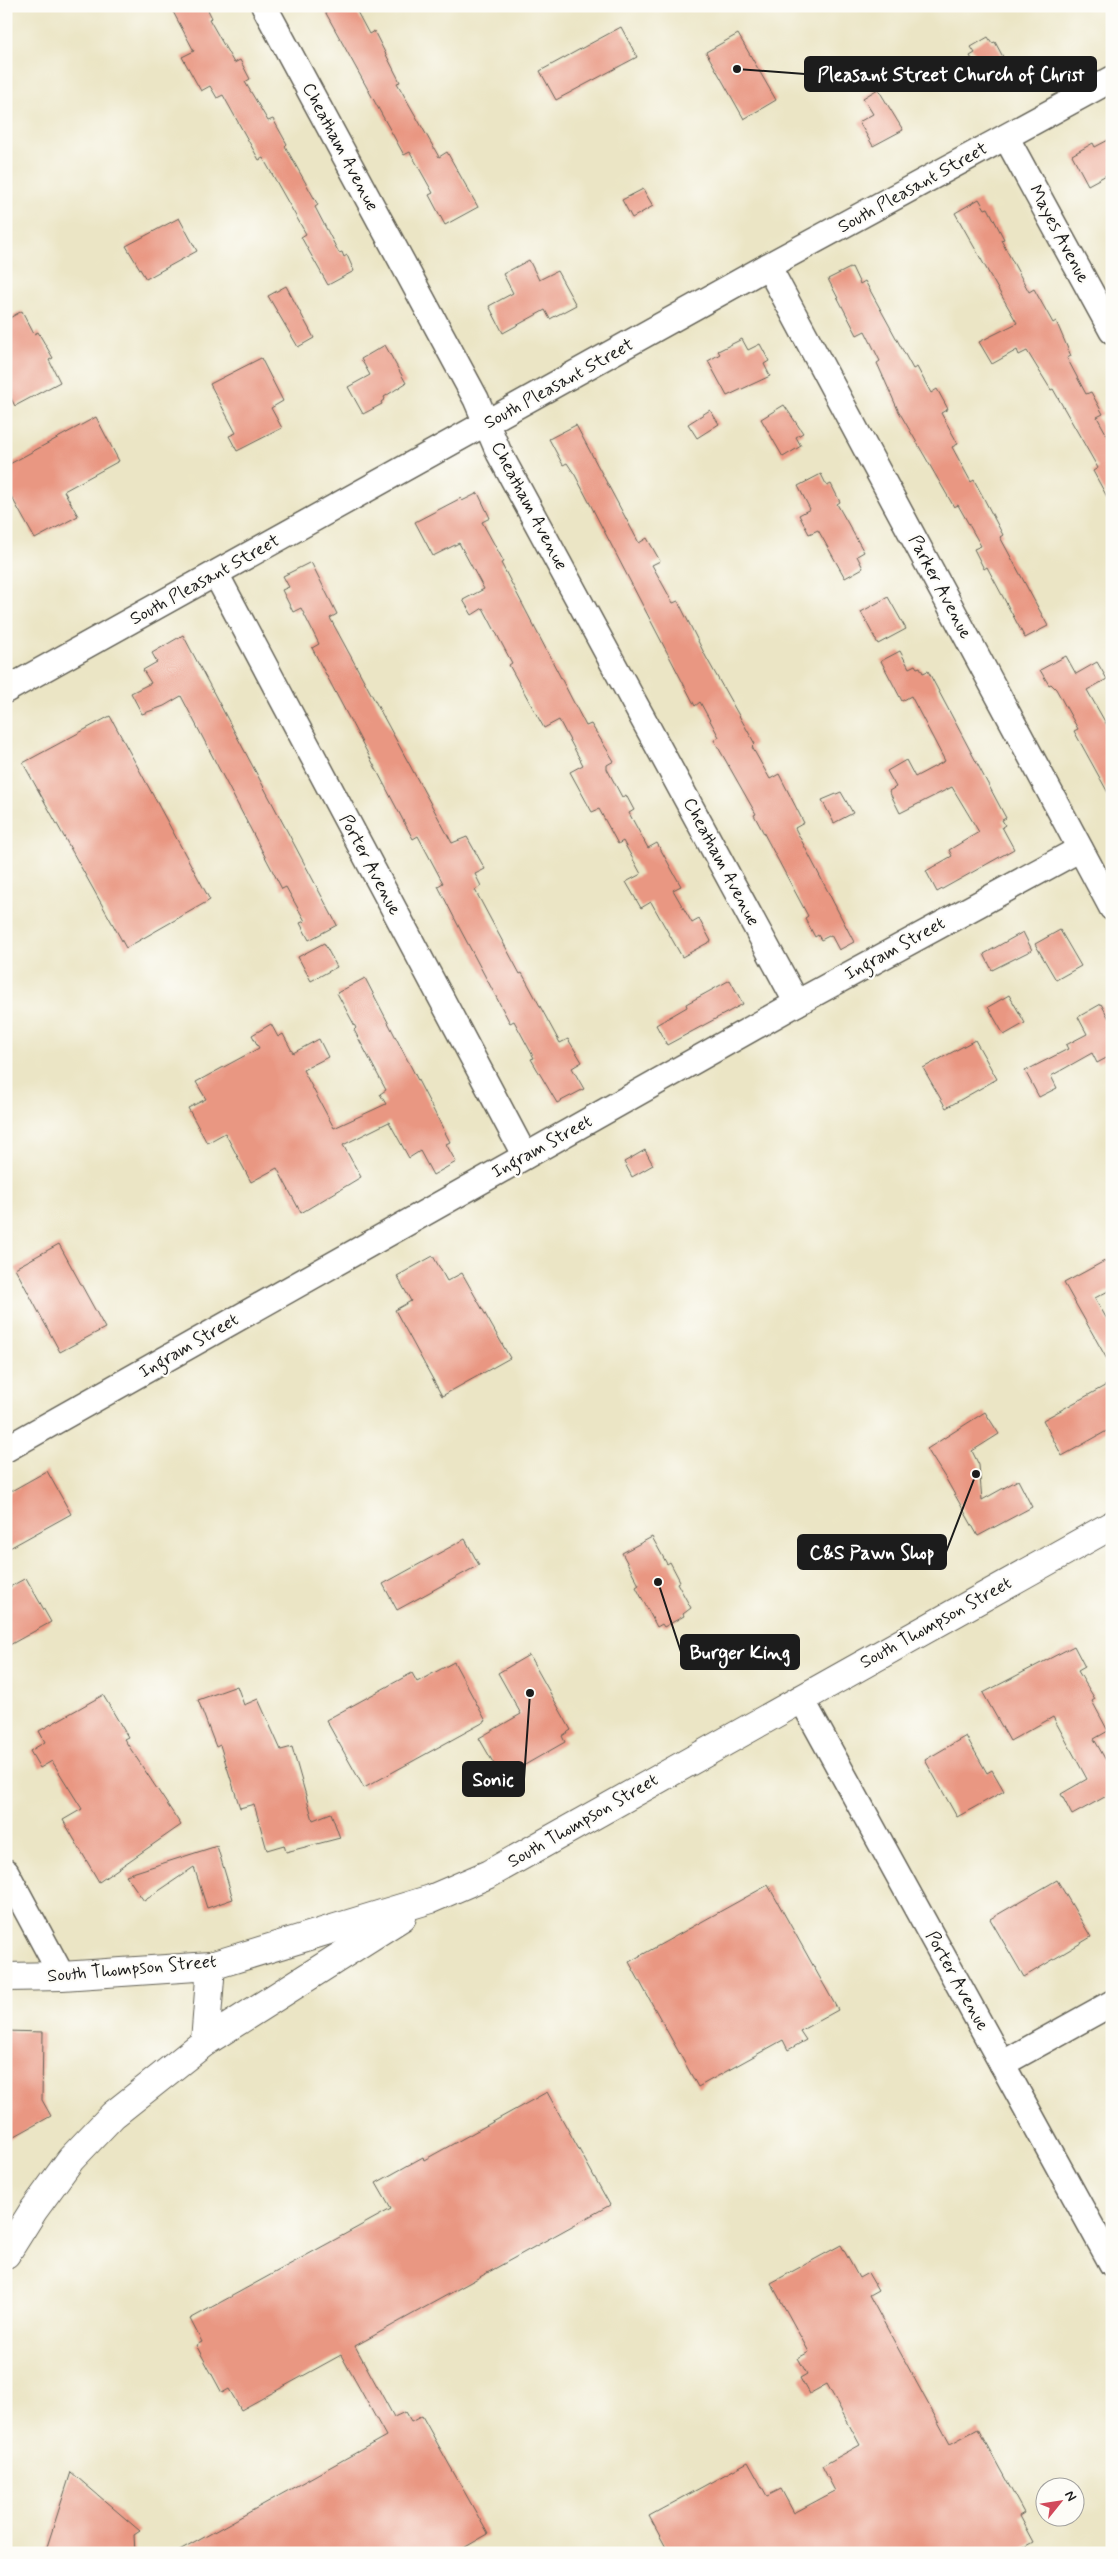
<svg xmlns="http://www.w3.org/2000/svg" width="1118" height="2559" viewBox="0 0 1118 2559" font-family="Mynerve,sans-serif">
<rect width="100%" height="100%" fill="#fdfcf7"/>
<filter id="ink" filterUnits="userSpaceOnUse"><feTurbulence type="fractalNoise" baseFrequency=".02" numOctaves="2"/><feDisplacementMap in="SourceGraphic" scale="10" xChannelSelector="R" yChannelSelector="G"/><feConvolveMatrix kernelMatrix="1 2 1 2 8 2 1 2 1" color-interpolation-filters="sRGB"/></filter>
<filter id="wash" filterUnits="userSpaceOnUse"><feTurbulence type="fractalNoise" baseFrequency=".0096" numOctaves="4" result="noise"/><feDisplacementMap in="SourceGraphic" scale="20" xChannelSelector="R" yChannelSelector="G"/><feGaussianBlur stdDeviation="1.12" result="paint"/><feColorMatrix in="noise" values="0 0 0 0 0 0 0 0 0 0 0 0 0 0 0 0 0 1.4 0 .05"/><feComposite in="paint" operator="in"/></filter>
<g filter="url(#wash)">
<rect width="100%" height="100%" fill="#ebe5c5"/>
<g id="blocks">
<g fill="#e99782">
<path d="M170 6H206L212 18 209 19 234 63 240 60 250 79 245 82 268 121 273 119 287 144 285 146 318 205 315 207 339 253 342 252 344 257 347 255 354 271 328 285 301 237 306 234 263 158 259 160 223 95 217 98 210 86 201 91 182 57 194 51Z"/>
<path d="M322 6H354L369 34 374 31 400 82 397 83 439 157 447 152 478 207 445 225 429 195 433 193 410 152 404 155Z"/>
<path d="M621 27 637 57 556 100 540 71Z"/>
<path d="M738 34 776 100 744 119 706 52Z"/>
<path d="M988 37 992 43 995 42 1009 68 1005 70 1009 77 992 86 989 80 985 82 970 56 975 53 971 47Z"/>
<path d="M878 89 903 130 873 146 859 122 873 114 863 98Z"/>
<path d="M1112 138V172L1088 185 1072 155 1093 143 1095 147Z"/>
<path d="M643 189 653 206 632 218 622 200Z"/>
<path d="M979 199 985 209 988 208 1004 239 1001 240 1029 292 1034 289 1053 323 1056 321 1071 356 1067 358 1086 394 1091 392 1103 414 1097 417 1112 444V506L1093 471 1098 468 1053 389 1051 390 1027 351 1019 355 1017 350 992 364 979 342 1017 323 955 213Z"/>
<path d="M179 218 197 251 146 279 126 246Z"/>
<path d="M529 260 539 280 557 271 576 305 550 319 545 310 503 333 489 306 513 293 503 274Z"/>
<path d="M852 267 860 284 865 281 913 369 917 367 931 393 937 389 948 409 941 413 958 444 952 447 971 482 974 480 982 495 1003 535 1000 537 1048 626 1025 638 987 567 984 569 974 549 981 546 958 505 954 507 898 410 877 363 880 361 865 331 857 335 828 279Z"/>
<path d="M286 286 314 338 298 347 268 296Z"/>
<path d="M22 311 34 334 38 332 53 358 49 360 60 382 15 406 6 389V320Z"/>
<path d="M742 339 748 350 760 344 769 361 764 364 770 376 727 396 708 361 720 354 718 351Z"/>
<path d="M385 345 406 383 384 397 385 399 381 402 382 404 363 414 348 387 370 375 361 359Z"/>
<path d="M261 358 283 401 271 408 282 428 237 451 229 436 236 433 210 384Z"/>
<path d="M784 405 803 433 796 437 801 446 783 457 761 419Z"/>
<path d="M710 410 719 424 697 438 688 424Z"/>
<path d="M96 417 119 461 64 491 78 516 35 539 6 487V466Z"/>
<path d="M576 425 639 543 647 538 660 561 652 565 673 603 678 601 706 657 755 744 752 747 770 779 779 774 804 823 795 828 854 942 839 950 831 935 821 940 818 935 815 937 805 918 808 916 754 815 756 814 714 740 719 737 700 702 695 706 575 475 567 463 563 465 549 439Z"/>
<path d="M821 474 827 486 831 484 840 502 837 504 864 552 857 556 863 568 845 578 818 530 809 534 799 515 810 509 798 486Z"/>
<path d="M478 493 490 518 482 522 504 562 501 563 586 726 591 724 614 761 607 765V769L622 797 626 795 634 810 629 813 648 848 657 843 681 886 673 890 692 923 699 919 711 941 682 957 651 902 641 908 626 882 641 874 623 841 618 844 599 809 592 812 570 772 583 765 559 720 544 728 509 665 512 663 483 608 472 615 463 600 484 589 459 543 433 556 415 522 461 498 462 501Z"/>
<path d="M311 562 337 614 330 618 452 843 467 837 485 869 475 874 481 886 475 890 520 974 522 973 560 1043 568 1039 582 1062 572 1068 584 1089 557 1103 531 1059 534 1058 514 1021 510 1023 460 929 438 886 443 883 418 836 413 839 312 648 319 644 301 608 293 612 282 590 289 587 283 576Z"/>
<path d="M888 597 906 629 878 644 861 612Z"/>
<path d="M183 635 337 925 309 940 300 923 305 921 286 887 282 889 181 696 164 706 142 714 131 693 151 683 143 670 157 662 152 653Z"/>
<path d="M900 651 909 668 915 665 917 668 920 667 923 673 928 671 1006 818 1002 820 1005 825 1002 827 1014 849 937 892 926 871 952 856 949 850 979 832 952 787 900 813 889 791 896 787 887 771 906 760 915 777 945 761 911 696 902 701 881 661Z"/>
<path d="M1066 656 1076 674 1097 662 1107 679 1087 690 1112 734V800L1074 731 1078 729 1056 689 1051 684 1049 685 1040 670Z"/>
<path d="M110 716 210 900 126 948 23 763Z"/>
<path d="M841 792 853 813 834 823 822 800Z"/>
<path d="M1060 930 1081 966 1056 980 1035 944Z"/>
<path d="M1023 932 1032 950 992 970 984 954Z"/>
<path d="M324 943 337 967 311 981 298 957Z"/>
<path d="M365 978 450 1142 446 1144 456 1162 433 1175 420 1151 409 1158 389 1122 343 1145 361 1177 301 1213 277 1168 251 1182 225 1133 207 1143 188 1108 206 1099 196 1082 259 1048 252 1035 271 1024 278 1037 283 1034 293 1053 319 1039 328 1057 303 1070 334 1128 386 1104 380 1094 386 1090 354 1030 356 1028 337 993Z"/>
<path d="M730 980 743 1004 667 1045 656 1025 687 1007 686 1004Z"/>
<path d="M1009 995 1025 1023 1004 1035 988 1007Z"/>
<path d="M1101 1004 1112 1024V1055L1097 1063 1092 1053 1051 1076 1057 1088 1039 1097 1025 1071 1068 1049 1066 1045 1087 1034 1078 1017Z"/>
<path d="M975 1040 997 1079 946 1108 923 1068Z"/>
<path d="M645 1150 653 1165 632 1177 624 1162Z"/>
<path d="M59 1244 105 1328 60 1352 15 1268Z"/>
<path d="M433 1256 447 1281 462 1273 510 1358 442 1396 395 1310 411 1301 397 1276Z"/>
<path d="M1112 1257V1289L1095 1298 1112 1328V1368L1064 1283Z"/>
<path d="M1112 1382V1428L1062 1456 1043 1420Z"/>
<path d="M985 1412 999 1434 972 1451 979 1465 982 1500 1018 1480 1032 1507 978 1536 946 1479 927 1449Z"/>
<path d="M47 1471 71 1514 6 1550V1494Z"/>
<path d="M652 1537 667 1564 670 1562 680 1581 677 1583 691 1608 683 1614 684 1616 664 1627 662 1624 657 1627 636 1587 639 1585 622 1553Z"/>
<path d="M465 1539 479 1565 397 1610 383 1584Z"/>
<path d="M26 1578 51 1622 6 1647V1589Z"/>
<path d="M1074 1646 1085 1667 1078 1671 1095 1699 1092 1701 1108 1731 1094 1739 1112 1771V1793L1072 1815 1061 1794 1087 1779 1053 1717 1010 1741 983 1693Z"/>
<path d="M529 1655 571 1730 562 1736 565 1742 502 1778 479 1738 521 1714 498 1673Z"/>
<path d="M454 1662 486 1721 364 1788 326 1720 412 1673 417 1682Z"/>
<path d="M237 1686 244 1705 258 1699 281 1750 292 1747 313 1820 331 1813 340 1838 286 1852 284 1845 267 1850 254 1804 240 1808 220 1745 216 1747 198 1700Z"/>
<path d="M103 1695 128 1737 124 1739 181 1825 99 1882 63 1820 82 1809 52 1761 40 1768 30 1751 45 1742 39 1731Z"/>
<path d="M966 1736 987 1773 992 1770 1004 1791 957 1817 925 1760Z"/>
<path d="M217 1846 233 1899 207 1908 194 1867 144 1901 126 1875Z"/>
<path d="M1057 1880 1091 1937 1024 1977 990 1919Z"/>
<path d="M768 1885 838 2010 800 2031 806 2040 788 2050 783 2040 698 2087 629 1962Z"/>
<path d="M6 2031 43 2032 42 2100 51 2116 6 2141Z"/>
<path d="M547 2092 610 2205 355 2346 394 2417 405 2412 411 2422 422 2416 488 2534 455 2553H176L386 2436 341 2355 241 2410 229 2389 222 2393 196 2345 202 2342 190 2319 391 2209 376 2183 423 2157 424 2160Z"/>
<path d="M841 2245 859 2278 868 2273 878 2290 869 2295 950 2444 978 2429 1024 2513 1019 2516 1033 2542 1013 2553H669L649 2516 748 2462 767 2496 781 2489 794 2513 835 2491 822 2466 860 2445 827 2384 809 2394 800 2378 807 2374 798 2358 809 2352 771 2283Z"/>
<path d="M71 2472 140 2531 134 2535 135 2553H45Z"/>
</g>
</g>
</g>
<g filter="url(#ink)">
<use href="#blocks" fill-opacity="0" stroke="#646257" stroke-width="1"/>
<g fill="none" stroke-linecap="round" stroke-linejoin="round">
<defs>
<g id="minor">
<path d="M264 6 476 399 499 453 797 1003"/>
<path d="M1006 137 1112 331"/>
<path d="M768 266 1112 908"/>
<path d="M216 574 525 1156"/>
<path d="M6 690 768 266 1112 79"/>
<path d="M6 1449 797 1003 1080 849"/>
<path d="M801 1698 1112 2264"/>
<path d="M6 1872 62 1976"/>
<path d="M1002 2064 1112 2003"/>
</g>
<g id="trunk">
<path d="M6 1977 62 1976 211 1966 431 1899 489 1874 1112 1525"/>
<path d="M205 2042 211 1966"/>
<path d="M6 2254 33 2211 71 2159 113 2115 205 2042 402 1917"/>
</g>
</defs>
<use href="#minor" stroke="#646257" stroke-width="28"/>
<use href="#trunk" stroke="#646257" stroke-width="30"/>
<use href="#minor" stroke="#fff" stroke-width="25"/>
<use href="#trunk" stroke="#fff" stroke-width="28"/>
</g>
</g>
<g text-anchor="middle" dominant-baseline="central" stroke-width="4.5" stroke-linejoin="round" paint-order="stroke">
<g font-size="18" fill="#1c1c1c" stroke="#fdfcf7">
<text transform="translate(340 147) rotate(62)">Cheatham Avenue</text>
<text transform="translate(913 188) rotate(-29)">South Pleasant Street</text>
<text transform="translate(1059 234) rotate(62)">Mayes Avenue</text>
<text transform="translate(559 384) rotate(-29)">South Pleasant Street</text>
<text transform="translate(529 506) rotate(62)">Cheatham Avenue</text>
<text transform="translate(205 580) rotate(-29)">South Pleasant Street</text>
<text transform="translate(940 587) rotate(62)">Parker Avenue</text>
<text transform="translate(721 862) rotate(62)">Cheatham Avenue</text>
<text transform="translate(370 865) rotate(62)">Porter Avenue</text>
<text transform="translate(895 949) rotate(-29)">Ingram Street</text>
<text transform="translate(542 1147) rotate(-29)">Ingram Street</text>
<text transform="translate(189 1346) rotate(-30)">Ingram Street</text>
<text transform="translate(936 1623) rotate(-29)">South Thompson Street</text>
<text transform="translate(583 1821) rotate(-30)">South Thompson Street</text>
<text transform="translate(132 1969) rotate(-5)">South Thompson Street</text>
<text transform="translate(957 1981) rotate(61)">Porter Avenue</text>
</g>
</g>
<path fill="none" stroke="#1c1c1c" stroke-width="2" d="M737 69L805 74M976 1474L946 1552M658 1582L681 1652M530 1693L524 1779"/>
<g fill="#1c1c1c" stroke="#fdfcf7" stroke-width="2">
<circle cx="737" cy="69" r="5"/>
<circle cx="976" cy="1474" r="5"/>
<circle cx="658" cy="1582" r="5"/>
<circle cx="530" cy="1693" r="5"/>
</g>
<g fill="#1c1c1c" stroke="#1c1c1c" stroke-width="2">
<rect x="805" y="57" width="291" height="34" rx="5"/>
<rect x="798" y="1535" width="148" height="34" rx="5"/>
<rect x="681" y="1635" width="118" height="34" rx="5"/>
<rect x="463" y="1762" width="61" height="34" rx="5"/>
</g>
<g font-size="19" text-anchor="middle" font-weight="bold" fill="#fff">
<text x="951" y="81">Pleasant Street Church of Christ</text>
<text x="872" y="1559">C&amp;S Pawn Shop</text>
<text x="740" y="1659">Burger King</text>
<text x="493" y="1786">Sonic</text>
</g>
<rect width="1118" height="2559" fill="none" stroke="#fdfcf7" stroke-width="25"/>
<g transform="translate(1060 2502) rotate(60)"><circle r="24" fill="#fdfcf7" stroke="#a3a29f"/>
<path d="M0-4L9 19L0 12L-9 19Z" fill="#d1495b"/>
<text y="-8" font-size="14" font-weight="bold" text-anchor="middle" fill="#1c1c1c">N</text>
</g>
</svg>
